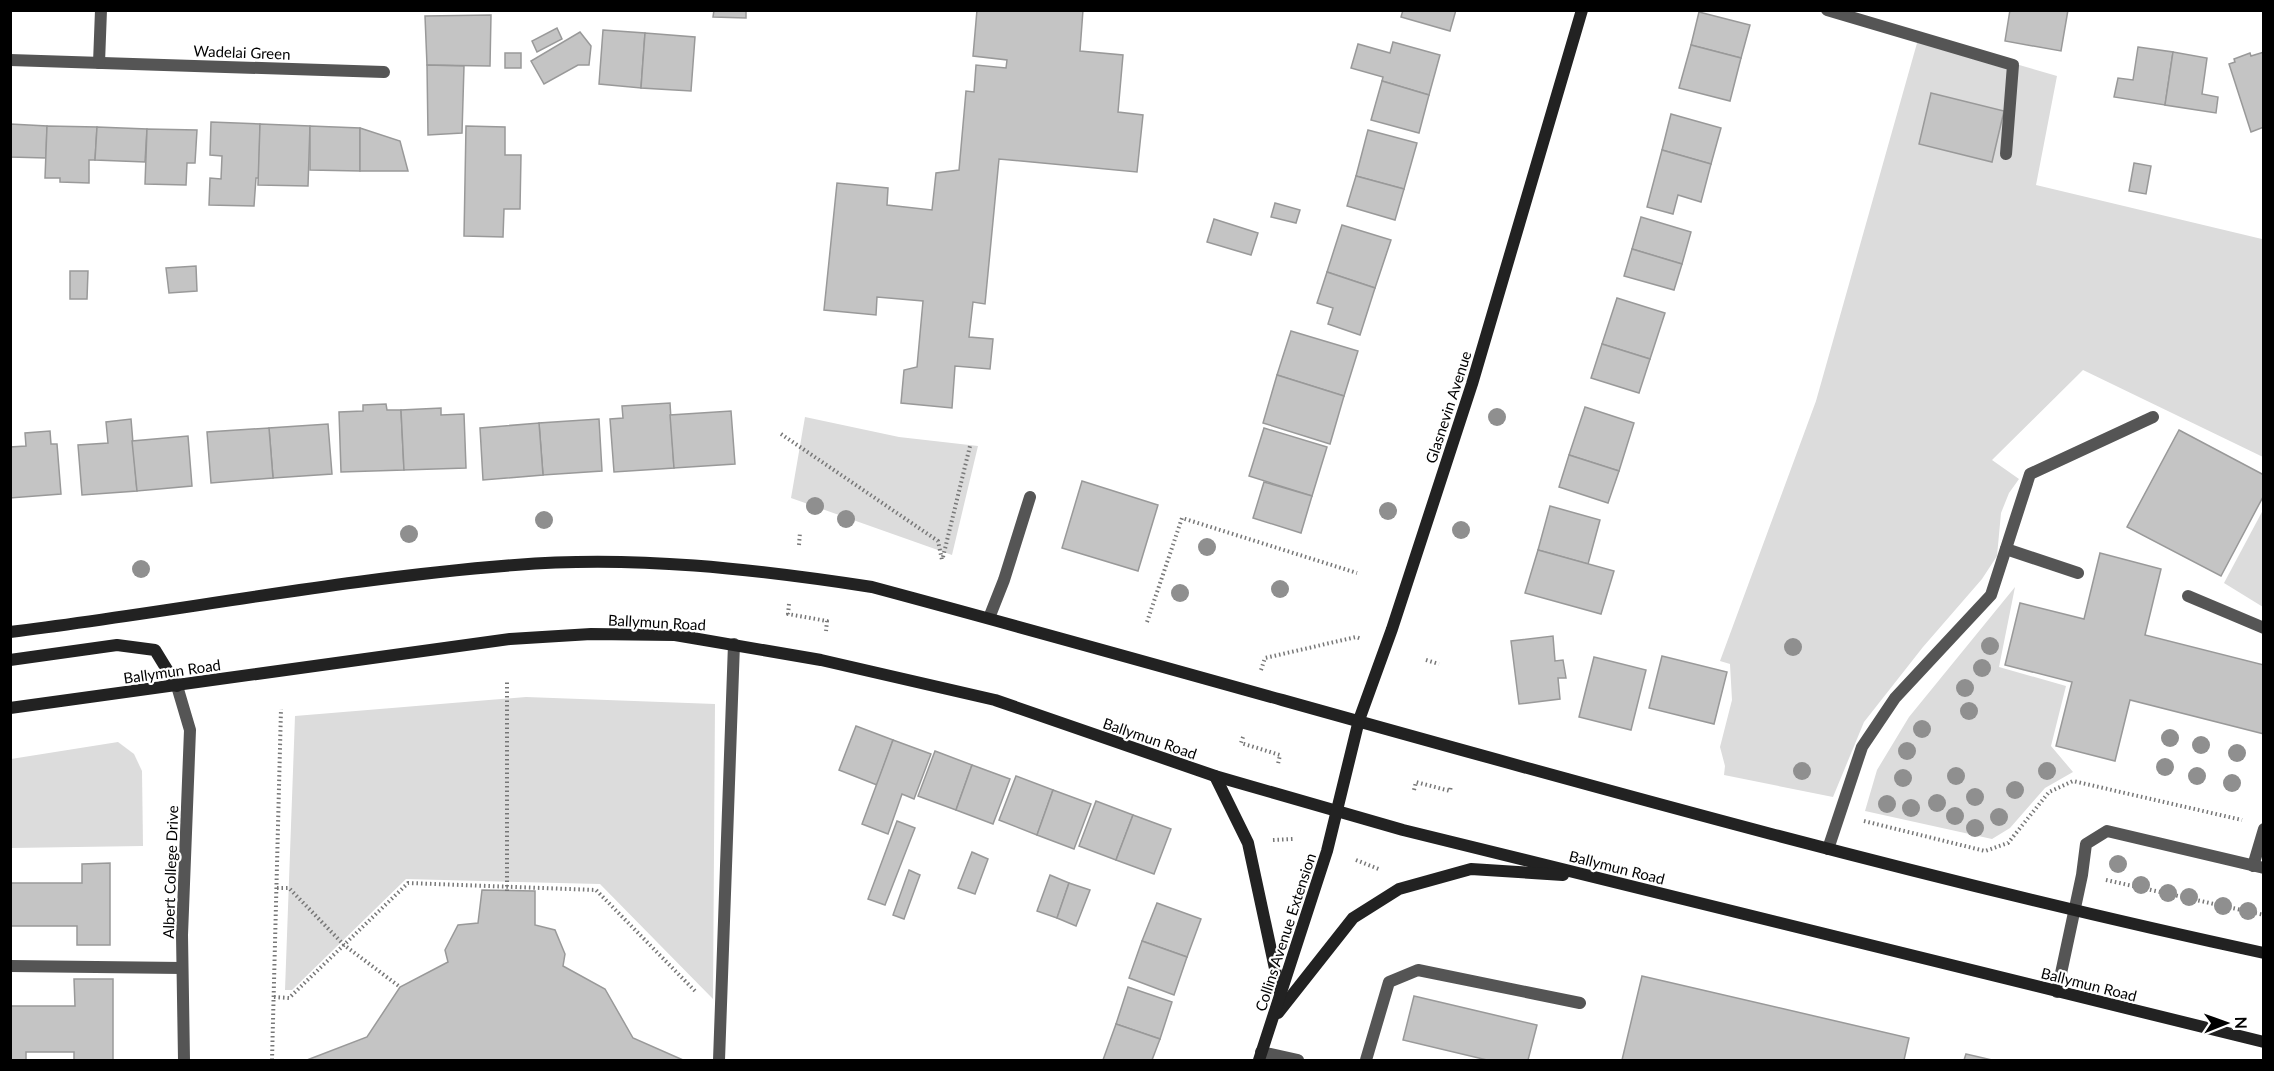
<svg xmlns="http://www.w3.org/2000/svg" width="2274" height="1071" viewBox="0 0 2274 1071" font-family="Lato,sans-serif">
<rect width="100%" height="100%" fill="#fff"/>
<g fill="#dcdcdc">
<path d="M1919 36 2057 76 2036 185 2262 239 2263 236V457L2083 370 1992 460 2019 479 2009 493 2001 513 1997 556 1982 579 1923 647 1864 722 1833 797 1724 775 1725 766 1720 747 1732 700 1730 664 1720 661 1816 401Z"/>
<path d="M805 417 899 437 978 446 952 555 791 498Z"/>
<path d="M2263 510V607L2224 583Z"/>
<path d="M2015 587 1999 667 2066 686 2051 746 2073 772 2045 788 2010 828 1992 839 1865 811 1877 770 1909 717Z"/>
<path d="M526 697 715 704 713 999 600 884 406 879 292 990H285L295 716Z"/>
<path d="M118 742 134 754 142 771 143 846 11 848V759Z"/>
</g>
<g fill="#c4c4c4" stroke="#999" stroke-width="1.5">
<path d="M714 10H746V18L713 17Z"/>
<path d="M977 10H1083L1080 51 1123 55 1118 112 1143 115 1137 172 999 159 985 304 973 302 969 337 993 339 990 369 955 366 952 408 901 403 904 370 917 367 923 301 877 297 876 315 824 310 837 183 888 188 887 205 932 210 936 173 959 170 966 91 974 92 976 65 1006 68 1007 60 973 56Z"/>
<path d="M1403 10H1456L1450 31 1401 17Z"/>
<path d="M2010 10H2068L2061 51 2005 41Z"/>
<path d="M1699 12 1750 25 1741 58 1691 45Z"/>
<path d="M491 15 490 66 427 65 425 16Z"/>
<path d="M557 28 562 39 537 52 532 41Z"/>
<path d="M603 30 645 33 641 88 599 84Z"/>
<path d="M580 32 591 46 589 65H578L544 84 531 61Z"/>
<path d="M645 33 695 37 691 91 641 88Z"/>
<path d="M1393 42 1440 55 1429 95 1382 81 1383 77 1351 68 1358 44 1390 53Z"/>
<path d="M1691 45 1741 58 1730 101 1679 88Z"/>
<path d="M2138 47 2173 52 2165 105 2114 97 2118 78 2133 80Z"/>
<path d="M2173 52 2207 58 2202 94 2218 97 2216 113 2165 105Z"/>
<path d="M2264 52V127L2251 132 2229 64 2235 62 2234 59 2250 53 2251 56Z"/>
<rect x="505" y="53" width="16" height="15"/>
<path d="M427 65 464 66 462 133 428 135Z"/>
<path d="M1382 81 1429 95 1419 133 1371 120Z"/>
<path d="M1931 93 2004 111 1992 162 1919 144Z"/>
<path d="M1671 114 1721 128 1711 164 1662 150Z"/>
<path d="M211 122 260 124 259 178H256L254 206 209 205 210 178 221 179 222 156 210 155Z"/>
<path d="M10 124 47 126 46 158 10 157Z"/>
<path d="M260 124 310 126 308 186 258 185Z"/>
<path d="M47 126 97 127 95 160H89V183L60 182V178H45Z"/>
<path d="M310 126 360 128V171L310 170Z"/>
<path d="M466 126 505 127V155H521L520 209H504L503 237 464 236Z"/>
<path d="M97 127 147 129 145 162 95 160Z"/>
<path d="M360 128 400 141 408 171H360Z"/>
<path d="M147 129 197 130 195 163H187L186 185 145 184Z"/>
<path d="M1368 130 1417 143 1404 189 1356 176Z"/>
<path d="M1662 150 1711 164 1701 202 1678 195 1673 214 1647 207Z"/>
<path d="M2134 163 2151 166 2146 194 2129 191Z"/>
<path d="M1356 176 1404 189 1395 220 1347 206Z"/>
<path d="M1275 203 1300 210 1296 223 1271 217Z"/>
<path d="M1641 217 1691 232 1682 264 1632 249Z"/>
<path d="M1214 219 1258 233 1251 255 1207 242Z"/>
<path d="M1342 225 1391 240 1375 288 1327 272Z"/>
<path d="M1632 249 1682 264 1674 290 1624 276Z"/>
<path d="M196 266 197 291 169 293 166 268Z"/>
<path d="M70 271H88L87 299H70Z"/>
<path d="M1327 272 1375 288 1360 335 1328 324 1333 308 1317 303Z"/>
<path d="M1617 298 1665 313 1650 359 1602 344Z"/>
<path d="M1291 331 1358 351 1344 396 1277 375Z"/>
<path d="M1602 344 1650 359 1639 393 1591 378Z"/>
<path d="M1277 375 1344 396 1330 444 1263 423Z"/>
<path d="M670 403 674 468 614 472 610 419 623 418 622 406Z"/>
<path d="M386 404 387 410H401L404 470 341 472 339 412 363 411V405Z"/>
<path d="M1585 407 1634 423 1619 471 1569 455Z"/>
<path d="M441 408V415L464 414 466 468 404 470 401 410Z"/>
<path d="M731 411 735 464 674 468 670 415Z"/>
<path d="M131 419 137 491 82 495 78 445 108 443 106 422Z"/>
<path d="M599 419 602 471 543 475 539 423Z"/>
<path d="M539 423 543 475 483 480 480 428Z"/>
<path d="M328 424 332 474 273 478 269 428Z"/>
<path d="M269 428 273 478 211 483 207 432Z"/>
<path d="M1264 428 1327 447 1312 496 1249 476Z"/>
<path d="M2179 430 2264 475V495L2221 576 2127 527Z"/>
<path d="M50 431 51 444H57L61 494 10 498V447L26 446 25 433Z"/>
<path d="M188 436 192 486 137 491 132 441Z"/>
<path d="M1569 455 1619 471 1608 503 1559 487Z"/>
<path d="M1082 481 1158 505 1138 571 1062 548Z"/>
<path d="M1264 482 1312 496 1301 533 1253 518Z"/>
<path d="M1550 506 1600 520 1588 564 1538 550Z"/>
<path d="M1538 550 1614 571 1601 614 1525 593Z"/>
<path d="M2100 553 2161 569 2145 635 2264 665V734L2130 700 2115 761 2056 746 2072 682 2005 665 2020 603 2084 619Z"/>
<path d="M1553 636 1555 661 1563 660 1566 678H1558L1560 699 1519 704 1511 641Z"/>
<path d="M1662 656 1727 672 1714 724 1649 708Z"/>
<path d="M1594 657 1646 670 1631 730 1579 717Z"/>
<path d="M856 726 893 740 877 785 839 770Z"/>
<path d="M893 740 931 754 914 799 902 794 888 834 862 824Z"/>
<path d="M935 751 972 765 956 810 918 796Z"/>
<path d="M972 765 1010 779 993 824 956 810Z"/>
<path d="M1016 776 1053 790 1037 835 999 820Z"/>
<path d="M1053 790 1091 804 1074 849 1037 835Z"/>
<path d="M1096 801 1133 815 1116 860 1079 846Z"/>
<path d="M1133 815 1171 829 1154 874 1116 860Z"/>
<path d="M897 821 915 828 885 905 868 899Z"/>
<path d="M972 852 988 859 975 894 958 888Z"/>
<path d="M110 863V945H77V926H10V883H82V864Z"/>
<path d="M909 870 920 875 904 919 893 915Z"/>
<path d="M1050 875 1069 883 1057 918 1037 911Z"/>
<path d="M1069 883 1090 890 1076 926 1057 918Z"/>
<path d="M482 890 535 891V925L555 930 565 954 563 966 605 989 633 1038 683 1060H307L367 1037 400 987 448 962 445 950 458 925 478 923Z"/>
<path d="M1157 903 1201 919 1187 957 1142 941Z"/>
<path d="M1142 941 1187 957 1174 995 1129 978Z"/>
<path d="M1642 976 1909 1038 1904 1060H1622Z"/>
<path d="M74 979H113V1060H74V1052H26V1060H10V1006H75Z"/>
<path d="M1128 987 1172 1002 1160 1039 1116 1024Z"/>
<path d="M1414 996 1537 1025 1528 1060H1487L1403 1040Z"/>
<path d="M1116 1024 1160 1039 1152 1060H1103Z"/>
<path d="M1966 1054 1992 1060H1964Z"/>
</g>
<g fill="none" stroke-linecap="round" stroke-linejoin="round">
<g stroke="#777" stroke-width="4" stroke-dasharray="1.5 3" stroke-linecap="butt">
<path d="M781 434 938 541 942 560"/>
<path d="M799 545 800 532"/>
<path d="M943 557 970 446"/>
<path d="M789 604 788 614 827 621 826 631"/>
<path d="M1147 622 1182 518 1357 573"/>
<path d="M1426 660 1439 664"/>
<path d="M1261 670 1265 658 1356 637 1362 639"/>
<path d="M1243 737 1241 743 1280 755 1278 764"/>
<path d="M1414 790 1416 782 1450 791 1451 786"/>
<path d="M1864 821 1985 851 2008 843 2049 792 2073 781 2242 820"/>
<path d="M1273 840 1293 839"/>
<path d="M1356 860 1381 870"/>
<path d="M2106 880 2264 915"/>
<path d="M277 888H289L344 945 400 987"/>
<path d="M507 891V682"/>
<path d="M274 997 289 998 408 883 596 890 696 992"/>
<path d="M272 1060 281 709"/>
</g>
<g stroke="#555" stroke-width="12">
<path d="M1827 10 2013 65 2006 154"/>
<path d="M2006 549 2078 573"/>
<path d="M2188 596 2264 628"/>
<path d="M989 618 1004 580 1030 497"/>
<path d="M1828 849 1862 747 1895 698 1991 595 2030 474 2153 417"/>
<path d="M2253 866 2264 829"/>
<path d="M2057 992 2082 875 2086 844 2107 831 2264 868"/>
<path d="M1261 1052 1298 1060"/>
<path d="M719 1060 734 644"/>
<path d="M1366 1060 1389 982 1418 970 1580 1003"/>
</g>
<path stroke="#555" stroke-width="12" d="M10 966 182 968"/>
<g stroke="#555" stroke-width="12">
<path d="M10 60 384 72"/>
<path d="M99 63 101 10"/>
<path d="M177 686 190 730 182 935 184 1060"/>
</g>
<g stroke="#222" stroke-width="12">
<path d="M10 632C179 611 346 578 515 565 635 555 754 569 872 587 1335 711 1794 852 2264 953"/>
<path d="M10 660 117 645 155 650 177 686"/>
<path d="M10 708 510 639 591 634 675 635 821 660 995 700 1215 776 1403 830 2264 1042"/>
<path d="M1215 776 1248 843 1280 992"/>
<path d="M1278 1013 1353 918 1399 889 1471 869 1563 875"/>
<path d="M1259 1060 1327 851 1359 720 1392 629 1472 384 1582 10"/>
</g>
</g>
<g fill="#8f8f8f">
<circle cx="1497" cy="417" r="9"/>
<circle cx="815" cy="506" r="9"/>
<circle cx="1388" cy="511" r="9"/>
<circle cx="846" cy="519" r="9"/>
<circle cx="544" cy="520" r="9"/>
<circle cx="1461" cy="530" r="9"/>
<circle cx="409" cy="534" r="9"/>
<circle cx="1207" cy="547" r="9"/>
<circle cx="141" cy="569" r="9"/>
<circle cx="1280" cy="589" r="9"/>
<circle cx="1180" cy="593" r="9"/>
<circle cx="1990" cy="646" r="9"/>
<circle cx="1793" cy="647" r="9"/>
<circle cx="1982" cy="668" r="9"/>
<circle cx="1965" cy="688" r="9"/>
<circle cx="1969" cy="711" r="9"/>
<circle cx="1922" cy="729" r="9"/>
<circle cx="2170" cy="738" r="9"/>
<circle cx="2201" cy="745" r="9"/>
<circle cx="1907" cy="751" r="9"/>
<circle cx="2237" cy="753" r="9"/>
<circle cx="2165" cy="767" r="9"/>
<circle cx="1802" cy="771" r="9"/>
<circle cx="2047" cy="771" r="9"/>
<circle cx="1956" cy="776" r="9"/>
<circle cx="2197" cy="776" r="9"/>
<circle cx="1903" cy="778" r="9"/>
<circle cx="2232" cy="783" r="9"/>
<circle cx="2015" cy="790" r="9"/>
<circle cx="1975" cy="797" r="9"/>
<circle cx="1937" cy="803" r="9"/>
<circle cx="1887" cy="804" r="9"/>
<circle cx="1911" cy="808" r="9"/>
<circle cx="1955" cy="816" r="9"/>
<circle cx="1999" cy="817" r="9"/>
<circle cx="1975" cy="828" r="9"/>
<circle cx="2118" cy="864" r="9"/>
<circle cx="2141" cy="885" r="9"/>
<circle cx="2168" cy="893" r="9"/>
<circle cx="2189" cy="897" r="9"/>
<circle cx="2223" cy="906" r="9"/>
<circle cx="2248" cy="911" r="9"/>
</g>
<g text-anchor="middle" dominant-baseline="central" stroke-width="4.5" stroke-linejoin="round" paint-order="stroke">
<g font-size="15" fill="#000" stroke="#fff">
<text transform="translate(242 52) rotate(2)">Wadelai Green</text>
<text transform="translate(1448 407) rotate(-72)">Glasnevin Avenue</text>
<text transform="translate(657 622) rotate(3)">Ballymun Road</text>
<text transform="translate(172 671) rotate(-8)">Ballymun Road</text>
<text transform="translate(1150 738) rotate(19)">Ballymun Road</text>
<text transform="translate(1617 867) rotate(14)">Ballymun Road</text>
<text transform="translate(170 872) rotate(-88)">Albert College Drive</text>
<text transform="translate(1285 932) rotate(-72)">Collins Avenue Extension</text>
<text transform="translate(2089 984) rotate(14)">Ballymun Road</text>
</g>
</g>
<rect width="2274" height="1071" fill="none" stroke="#000000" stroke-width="24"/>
<g transform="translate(2226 1023) rotate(89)" stroke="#ffffff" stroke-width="4.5" paint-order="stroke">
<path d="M0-4.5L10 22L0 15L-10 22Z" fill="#000000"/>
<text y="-9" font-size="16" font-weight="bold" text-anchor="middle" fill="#000000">N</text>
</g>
</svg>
